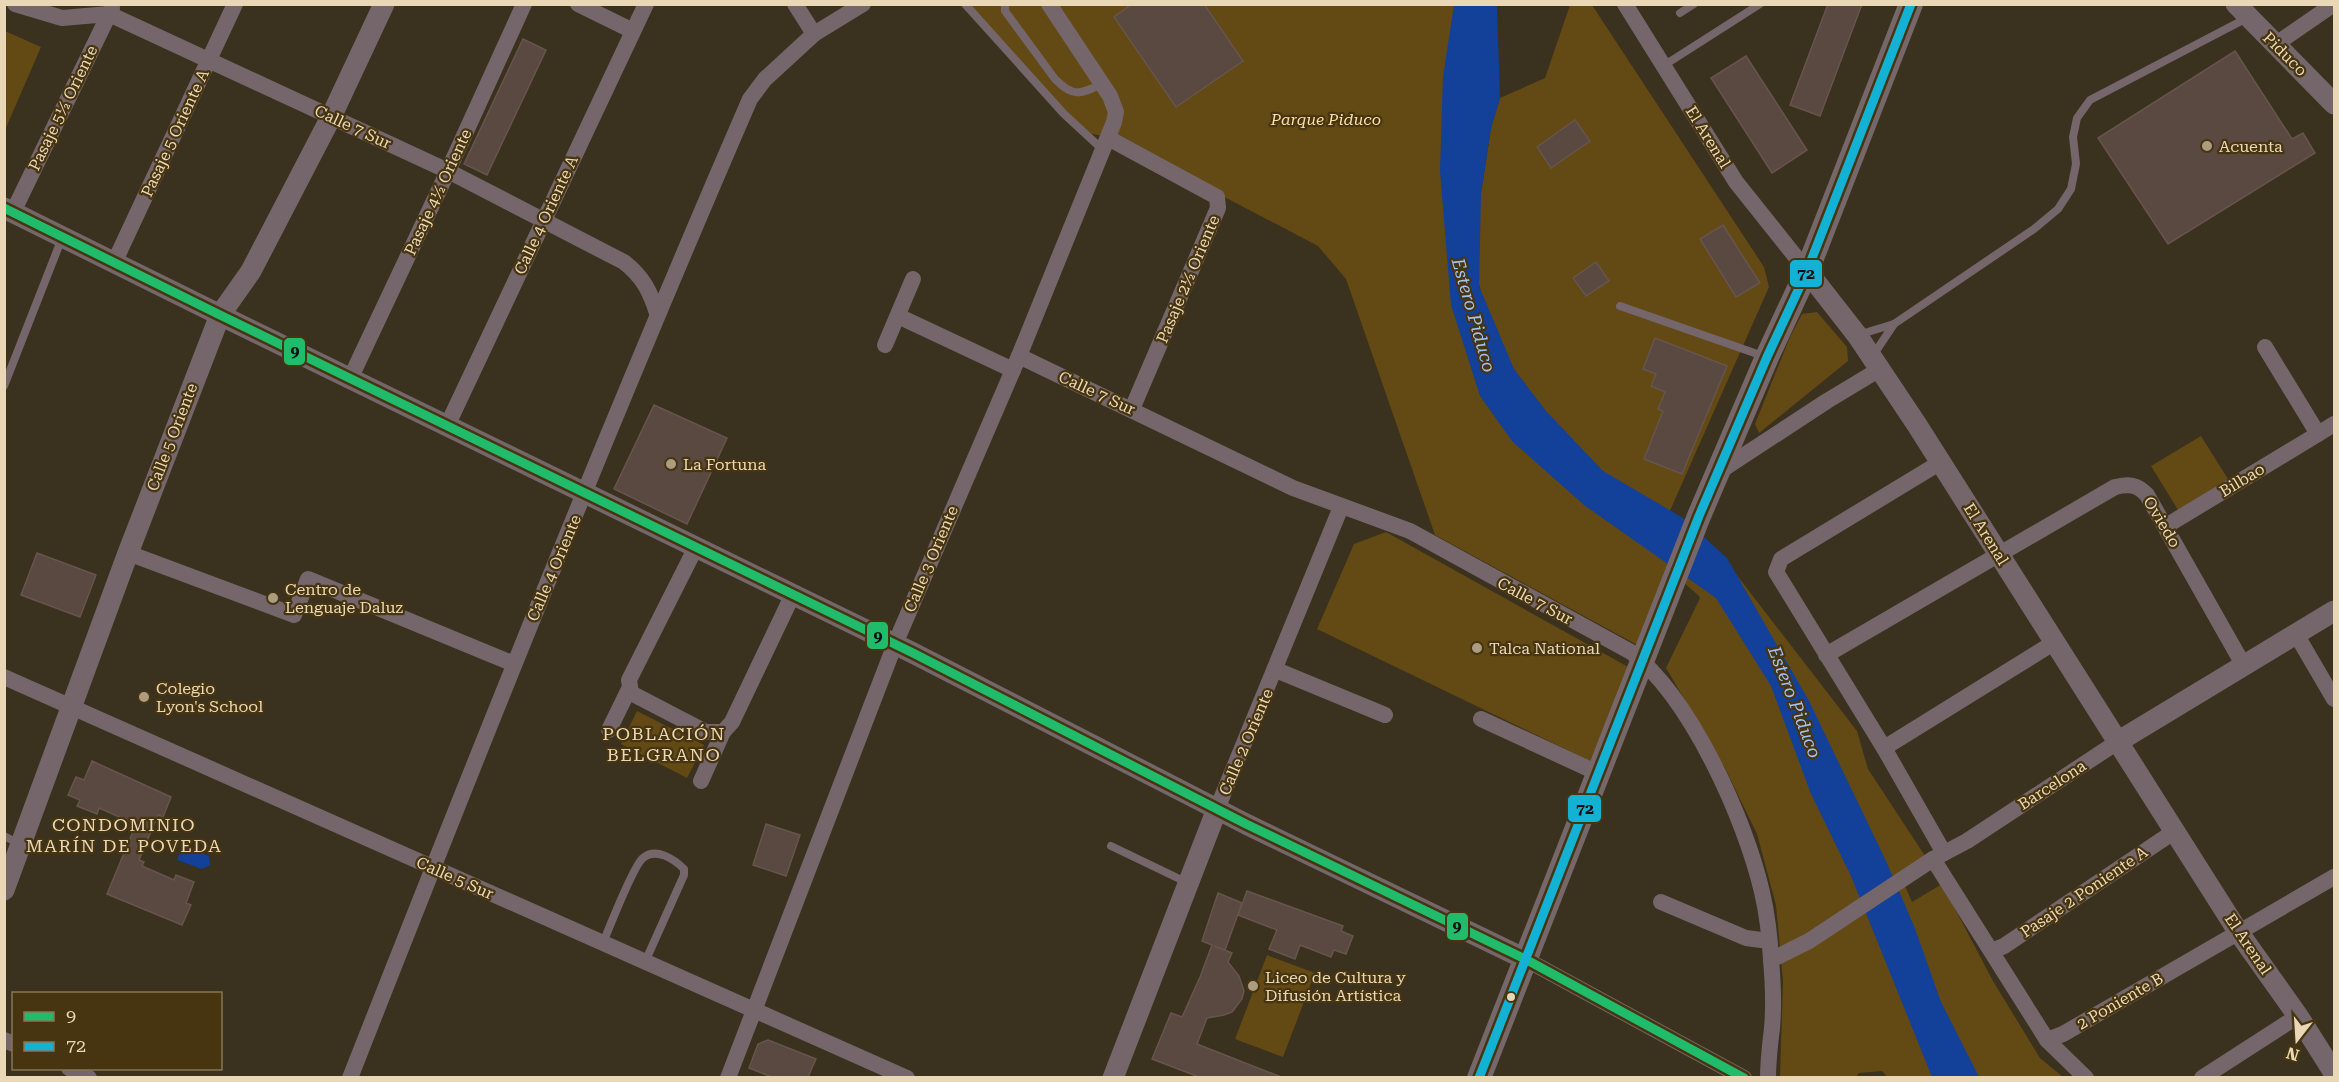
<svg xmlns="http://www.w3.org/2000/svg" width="2339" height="1082" viewBox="0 0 2339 1082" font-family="'Roboto Serif',serif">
<rect width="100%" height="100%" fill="#3a311e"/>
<g fill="#634913">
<path d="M965 5H1481L1484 20 1482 70 1471 120V247L1477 316 1508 389 1544 426 1517 388 1486 314 1475 267 1476 226 1491 128 1500 98 1545 78 1570 5H1592L1764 267 1769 287 1669 513 1653 507 1729 565 1857 731 1868 769 1929 862 1900 874 1912 902 1942 884 1993 981 2040 1058 2063 1077 1888 1078 1882 1071 1859 1073 1856 1077H1780L1783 981 1776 905 1757 834 1725 768 1666 668 1700 598 1699 596 1673 573 1641 647 1435 535 1346 279 1318 246 1110 137 1092 134 1064 114Z"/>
<path d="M5 31 41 47 5 130Z"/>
<path d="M1817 312 1847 347 1848 361 1759 433 1755 424 1790 337 1802 314Z"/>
<path d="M2201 436 2228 479 2178 510 2151 466Z"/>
<path d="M1386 532 1630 668 1590 761 1317 629 1354 544Z"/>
<path d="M637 711 704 745 687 778 621 744Z"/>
<path d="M1267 955 1315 973 1283 1057 1235 1039Z"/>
</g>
<g fill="#134099">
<path d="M1454 5H1497L1500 98 1491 128 1481 194 1479 286 1514 369 1546 411 1603 471 1683 518 1727 558 1809 701 1886 861 1914 926 1941 1002 1979 1077H1932L1851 876 1811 794 1771 686 1716 598 1584 505 1512 441 1480 396 1451 305 1440 171 1443 77Z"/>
<path d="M182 846 209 856 210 865 202 869 177 860Z"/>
</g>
<g fill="#5a4940" stroke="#67554d" stroke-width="1.5">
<path d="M1132 4H1204L1243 61 1176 107 1114 17Z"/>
<path d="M1828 4H1862L1820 116 1790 105Z"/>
<path d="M523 39 546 50 487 175 464 164Z"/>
<path d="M2235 51 2292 139 2303 133 2315 153 2168 244 2098 138Z"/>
<path d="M1746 56 1807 150 1772 173 1711 78Z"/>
<path d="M1575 120 1590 141 1551 168 1537 147Z"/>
<path d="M1723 225 1760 283 1736 297 1700 239Z"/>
<path d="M1596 262 1609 281 1586 296 1573 278Z"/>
<path d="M1655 338 1727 366 1682 474 1644 459 1663 411 1658 409 1665 392 1651 386 1656 374 1643 369Z"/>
<path d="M654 405 727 438 687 524 614 489Z"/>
<path d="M37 553 96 575 80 617 21 595Z"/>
<path d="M92 761 171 797 163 817 158 815 139 860 144 862 142 866 174 880 176 875 194 882 186 903 191 905 182 925 107 894 134 829 130 828 133 823 99 808 97 814 77 806 80 800 68 795 76 777 84 780Z"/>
<path d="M766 824 800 835 786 876 753 865Z"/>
<path d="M1247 891 1343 926 1341 931 1353 936 1346 954 1334 950 1331 957 1300 945 1295 959 1269 949 1277 930 1238 915Z"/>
<path d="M1218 893 1242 903 1225 950 1214 946 1232 953 1228 962 1239 976 1244 991 1242 999 1232 1012 1224 1015 1207 1018 1197 1044 1281 1077H1199L1152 1059 1171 1013 1182 1017 1200 977 1212 945 1202 941Z"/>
<path d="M768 1040 816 1059 808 1077H772L749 1068 758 1044Z"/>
</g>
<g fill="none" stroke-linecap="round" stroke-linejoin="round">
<g stroke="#74666a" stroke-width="8">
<path d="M965 4 1064 114 1103 150"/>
<path d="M1005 4V11L1055 79C1073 98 1081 94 1102 84"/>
<path d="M1680 13 1694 4"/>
<path d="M1663 66 1760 4"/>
<path d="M1620 306 1766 357"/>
<path d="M1858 335 1894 324 2034 229 2058 209 2071 189 2076 164 2073 137 2077 118 2090 100 2247 18"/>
<path d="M1872 357 1894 324"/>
<path d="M4 386 62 238"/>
<path d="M4 836 20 844"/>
<path d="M1111 846 1188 883"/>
<path d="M603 943C609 928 634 865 643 858 656 847 674 859 684 869V875L645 962"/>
</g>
<g stroke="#74666a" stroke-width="16">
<path d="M15 4 62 18 109 14 448 171 624 262C643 277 650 291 657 313"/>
<path d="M578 4 633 31"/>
<path d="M795 4 814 34"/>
<path d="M1625 4 1736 182 1807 271"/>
<path d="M2276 44 2334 4"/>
<path d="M1108 138 1217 197 1218 208 1132 409"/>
<path d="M13 212 112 8"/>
<path d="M114 263 235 4"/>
<path d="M898 316 1013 370"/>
<path d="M885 345 913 279"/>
<path d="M1019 356 1293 488 1410 531 1631 652C1691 698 1745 819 1762 892 1767 914 1770 937 1771 960 1773 982 1774 1005 1772 1028 1770 1045 1768 1060 1768 1078"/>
<path d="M350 379 448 171 524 4"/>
<path d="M447 426 646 4"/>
<path d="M2318 434 2334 424"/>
<path d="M1941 462 1781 559 1776 572 1884 748 1944 853"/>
<path d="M1717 473 1827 401 1880 369"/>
<path d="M2166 526 2318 434 2265 347"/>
<path d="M696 547 629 680 631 693 706 732H723L732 722 793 594"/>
<path d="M128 553 294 615 308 579 514 664"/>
<path d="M2296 634 2334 699"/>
<path d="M1826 655 2115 487C2129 484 2137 484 2147 495L2244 666"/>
<path d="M1276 670 1385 715"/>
<path d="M4 677 907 1078"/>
<path d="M1481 719 1600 774"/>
<path d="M609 730 629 689"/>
<path d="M1884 748 2055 642"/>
<path d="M701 781 723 732"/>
<path d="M1217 809 1341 507"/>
<path d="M1933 859 2047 1040"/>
<path d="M1661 902 1746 938 1769 941"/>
<path d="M1992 951 2004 946 2175 831"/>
<path d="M1525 959 1744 1078"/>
<path d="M1771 960 1809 941 1933 859 1967 841 2119 741"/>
<path d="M4 1040 14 1044"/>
<path d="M69 1068 89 1078"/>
<path d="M350 1078C479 750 610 422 750 99L765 79 814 34 863 4"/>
<path d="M728 1078 895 644 1019 356 1114 122 1116 112 1110 96 1049 4"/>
<path d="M2086 1078 2047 1040 2063 1034 2334 877"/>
<path d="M2202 1078 2298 1016"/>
</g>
<g stroke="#74666a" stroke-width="21">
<path d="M2236 4 2334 104"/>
<path d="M4 208 220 315 913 653 1246 824 1525 959"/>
<path d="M1807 271 1857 335 1917 425 2239 933 2298 1016 2334 1073"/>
<path d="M2119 741 2334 611"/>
<path d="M4 890 128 553 220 315 251 271 331 117 384 4"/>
<path d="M1113 1078 1217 809"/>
</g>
<path stroke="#76676a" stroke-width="24" d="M1479 1078 1699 516 1767 357 1807 271 1911 4"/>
<defs>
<path id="bus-1" d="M4 208 220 315 913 653 1246 824 1525 959 1744 1078"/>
<path id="bus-2" d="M1479 1078 1699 516 1767 357 1807 271 1911 4"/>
</defs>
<use href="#bus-1" stroke="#473511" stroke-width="14"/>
<use href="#bus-2" stroke="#473511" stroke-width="14"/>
<use href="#bus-1" stroke="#20bc6c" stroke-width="9"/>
<use href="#bus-2" stroke="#13b2d5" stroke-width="9"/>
</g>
<g fill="#ac9d81" stroke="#473511" stroke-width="2">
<circle cx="2207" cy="146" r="6"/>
<circle cx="671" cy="464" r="6"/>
<circle cx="273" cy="598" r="6"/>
<circle cx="1477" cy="648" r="6"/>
<circle cx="144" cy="697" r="6"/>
<circle cx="1253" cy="986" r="6"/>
</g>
<circle fill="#e9d7b6" stroke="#473511" stroke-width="2" cx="1511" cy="997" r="5"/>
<g text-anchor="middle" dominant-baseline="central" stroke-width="4.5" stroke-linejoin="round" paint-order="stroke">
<g font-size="16" fill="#e9d7b6" stroke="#473511">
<text transform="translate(2285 54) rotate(45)">Piduco</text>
<text transform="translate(63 108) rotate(-64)">Pasaje 5½ Oriente</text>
<text transform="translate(353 127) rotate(25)">Calle 7 Sur</text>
<text transform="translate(175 133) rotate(-65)">Pasaje 5 Oriente A</text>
<text transform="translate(1708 137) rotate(58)">El Arenal</text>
<text transform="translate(438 192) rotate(-65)">Pasaje 4½ Oriente</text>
<text transform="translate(546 215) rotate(-65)">Calle 4 Oriente A</text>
<text transform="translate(1188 279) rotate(-67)">Pasaje 2½ Oriente</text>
<text transform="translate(1097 393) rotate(25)">Calle 7 Sur</text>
<text transform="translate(172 437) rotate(-69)">Calle 5 Oriente</text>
<text transform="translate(2242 480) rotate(-31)">Bilbao</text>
<text transform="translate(2162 522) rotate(59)">Oviedo</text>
<text transform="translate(1986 534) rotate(58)">El Arenal</text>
<text transform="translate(931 559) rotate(-67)">Calle 3 Oriente</text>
<text transform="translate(554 568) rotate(-67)">Calle 4 Oriente</text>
<text transform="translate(1535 601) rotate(28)">Calle 7 Sur</text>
<text transform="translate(1246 742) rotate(-67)">Calle 2 Oriente</text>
<text transform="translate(2052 785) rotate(-33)">Barcelona</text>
<text transform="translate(455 878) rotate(24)">Calle 5 Sur</text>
<text transform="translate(2084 892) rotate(-34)">Pasaje 2 Poniente A</text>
<text transform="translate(2248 944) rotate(56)">El Arenal</text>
<text transform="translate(2120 1001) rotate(-30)">2 Poniente B</text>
</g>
<g font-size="16" font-style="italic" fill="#fbdca4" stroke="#473511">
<text x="1326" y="119">Parque Piduco</text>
</g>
<g font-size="16" fill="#e9d7b6" stroke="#473511" text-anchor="start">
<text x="2219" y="146">Acuenta</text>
<text x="683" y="464">La Fortuna</text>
<text x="285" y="589">Centro de<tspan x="285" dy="18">Lenguaje Daluz</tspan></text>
<text x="1489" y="648">Talca National</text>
<text x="156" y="688">Colegio<tspan x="156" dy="18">Lyon's School</tspan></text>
<text x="1265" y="977">Liceo de Cultura y<tspan x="1265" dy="18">Difusión Artística</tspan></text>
</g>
<g font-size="18" font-style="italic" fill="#a4c1f4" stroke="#473511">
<text transform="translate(1474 315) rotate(74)">Estero Piduco</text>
<text transform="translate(1795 702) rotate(69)">Estero Piduco</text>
</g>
<g font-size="18" letter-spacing="1.5" fill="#e9d7b6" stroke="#473511">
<text x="664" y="733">POBLACIÓN<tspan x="664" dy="21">BELGRANO</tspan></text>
<text x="124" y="824">CONDOMINIO<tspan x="124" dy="21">MARÍN DE POVEDA</tspan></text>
</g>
</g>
<g stroke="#473511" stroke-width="2">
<rect x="1789" y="259" width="34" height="29" rx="6" fill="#13b2d5"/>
<rect x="283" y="337" width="23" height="29" rx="6" fill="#20bc6c"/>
<rect x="866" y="621" width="23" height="29" rx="6" fill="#20bc6c"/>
<rect x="1567" y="794" width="35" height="29" rx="6" fill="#13b2d5"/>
<rect x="1446" y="912" width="23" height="29" rx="6" fill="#20bc6c"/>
</g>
<g font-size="16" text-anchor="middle" font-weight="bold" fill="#111">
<text x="1806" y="279">72</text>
<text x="295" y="357">9</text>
<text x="878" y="642">9</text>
<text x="1585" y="814">72</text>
<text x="1457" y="932">9</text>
</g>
<rect width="2339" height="1082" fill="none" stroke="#e9d7b6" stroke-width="12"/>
<rect x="12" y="992" width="210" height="78" fill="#473511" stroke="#887653" stroke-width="1.5"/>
<rect x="24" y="1012" width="30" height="9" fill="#20bc6c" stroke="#887653" stroke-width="1.5"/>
<text x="66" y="1022" font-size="18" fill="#e9d7b6">9</text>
<rect x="24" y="1042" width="30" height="9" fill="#13b2d5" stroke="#887653" stroke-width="1.5"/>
<text x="66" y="1052" font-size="18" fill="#e9d7b6">72</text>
<g transform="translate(2297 1040) rotate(197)" stroke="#473511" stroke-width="4.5" paint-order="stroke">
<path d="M0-4.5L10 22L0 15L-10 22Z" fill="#e9d7b6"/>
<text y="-9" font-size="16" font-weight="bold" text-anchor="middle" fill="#e9d7b6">N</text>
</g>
</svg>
